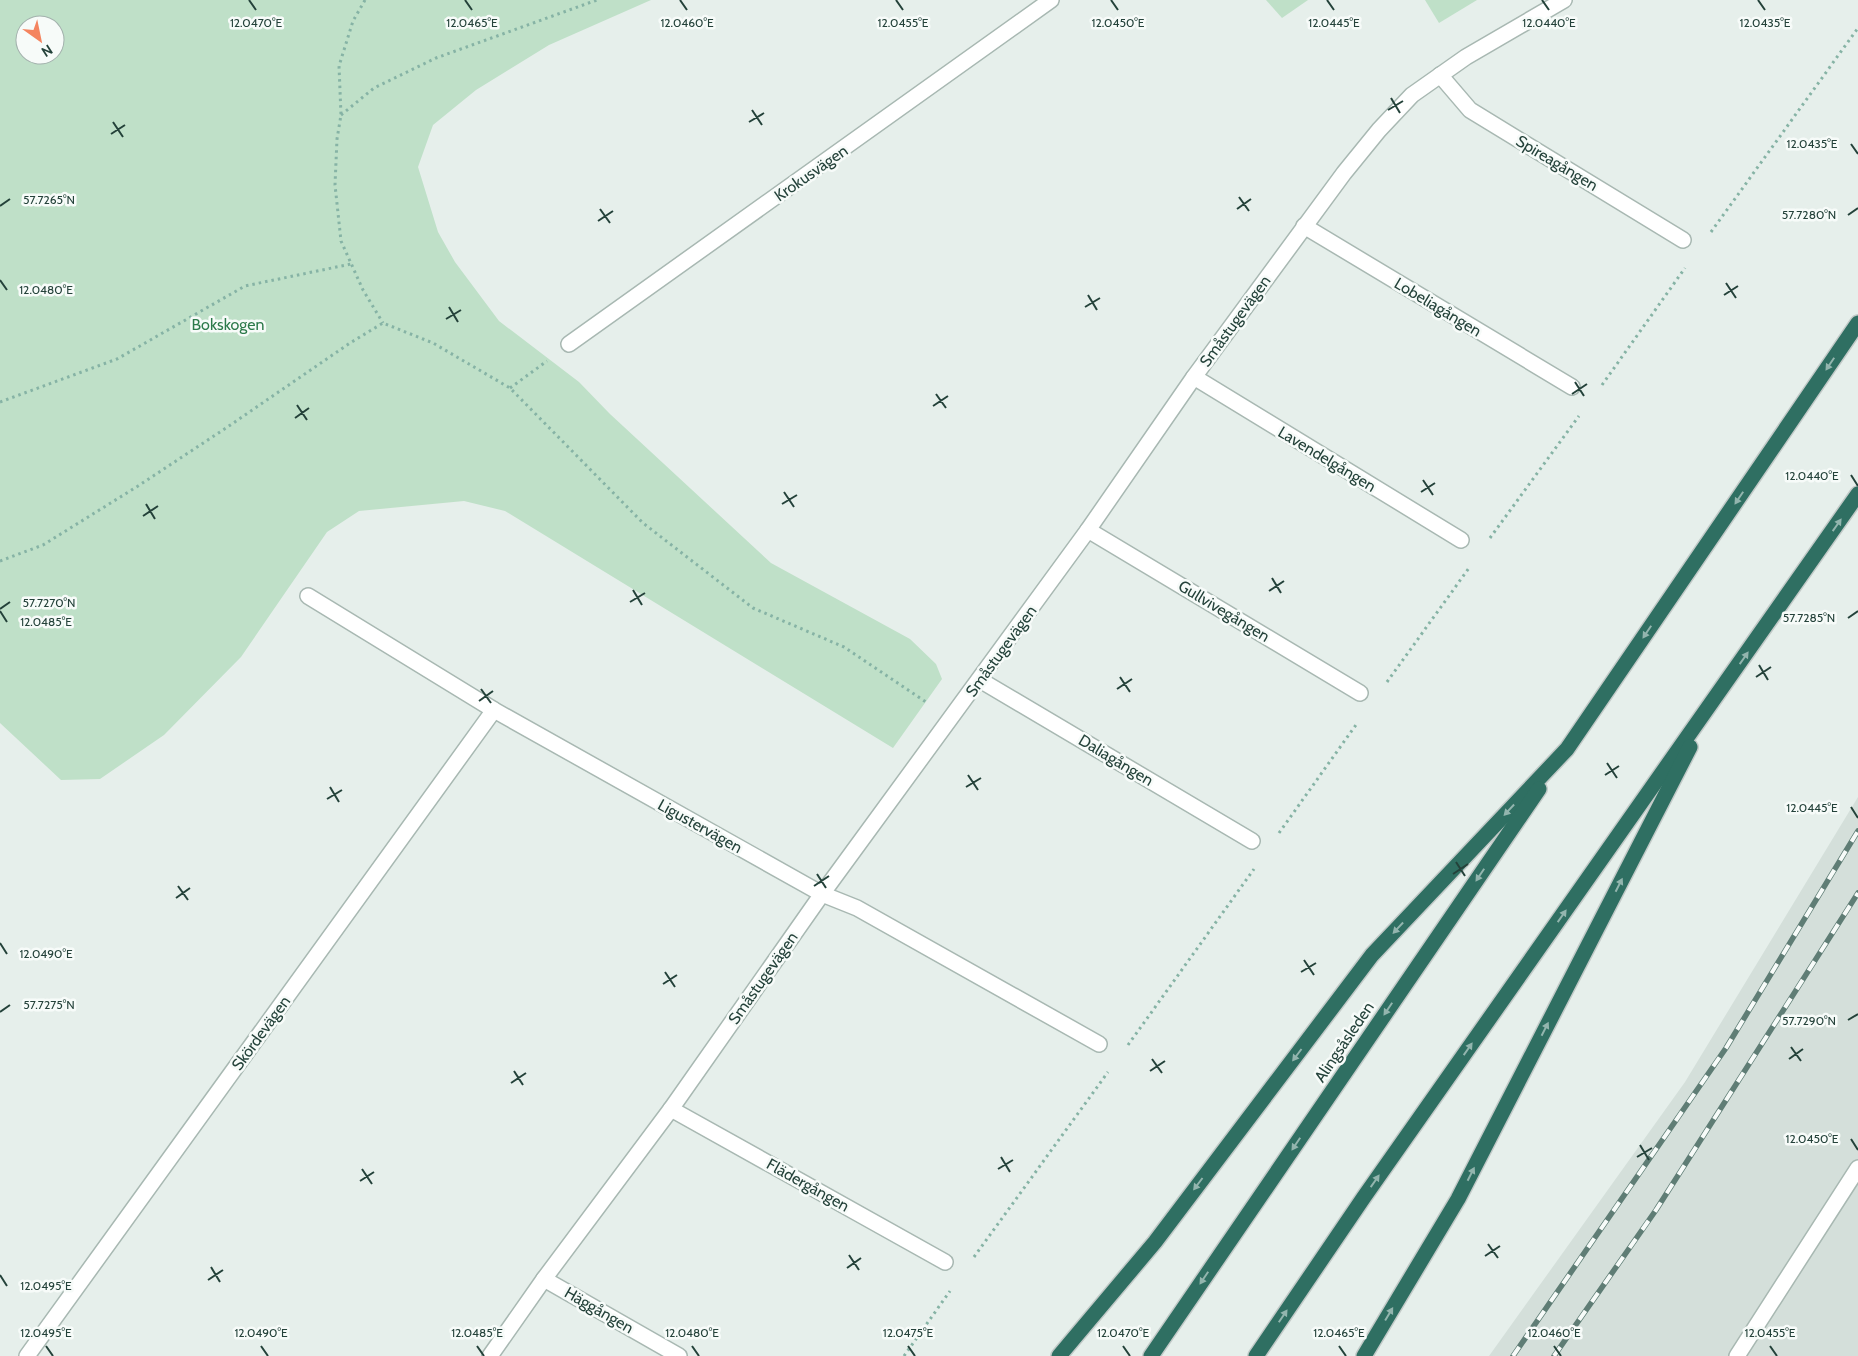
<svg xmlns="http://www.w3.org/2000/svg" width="1858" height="1356" viewBox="0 0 1858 1356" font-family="Cabin,sans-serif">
<rect width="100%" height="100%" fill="#e6efeb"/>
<path fill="#d4dfda" d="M1858 797V1356H1489L1685 1082Z"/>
<g fill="#bfe0c8" fill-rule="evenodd">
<path d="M0 0H651L549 45 476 90 433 125 418 167 438 232 455 262 499 321 579 382 610 414 771 563 910 639 936 664 942 679 893 748 505 511 464 501 359 511 327 532 241 657 164 735 100 779 61 780 0 723ZM25 25H55V55H25Z"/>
<path d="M1266 0H1308L1282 18Z"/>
<path d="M1425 0H1477L1439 23Z"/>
</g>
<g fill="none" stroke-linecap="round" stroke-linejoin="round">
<defs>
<g id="minor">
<path d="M1440 75 1470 110 1683 240"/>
<path d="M1304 226 1572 387"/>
<path d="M569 344 1051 0"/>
<path d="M1194 377 1461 540"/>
<path d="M1088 530 1360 693"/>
<path d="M308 596 494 710 822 894 857 908 1099 1044"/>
<path d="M980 680 1252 841"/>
<path d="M671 1109 945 1262"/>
<path d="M544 1279 679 1356"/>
<path d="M27 1356 494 710"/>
<path d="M490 1356 544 1279 671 1109 822 894 1088 530 1194 377 1344 173 1379 130 1412 95 1466 57 1564 0"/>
<path d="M1737 1356 1858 1168"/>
</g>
<g id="highway">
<path d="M1059 1356 1155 1242 1372 955 1567 749 1858 323"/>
<path d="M1151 1356 1539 789"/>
<path d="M1256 1356 1364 1197 1858 494"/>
<path d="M1364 1356 1458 1199 1690 747"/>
</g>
</defs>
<use href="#minor" stroke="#a8b8b2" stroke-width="18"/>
<use href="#highway" stroke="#c2cac8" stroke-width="18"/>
<g stroke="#86b3a5" stroke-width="3" stroke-dasharray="2.5 4" stroke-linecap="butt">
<path d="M365 0 353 21 339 66 341 115 337 139 335 185 341 241 363 290 383 323"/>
<path d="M341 115 374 88 436 58 597 0"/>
<path d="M1711 232 1858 28"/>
<path d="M1602 385 1685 268"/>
<path d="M510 388 547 361"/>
<path d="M0 402 117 359 245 286 351 264"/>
<path d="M1490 538 1579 416"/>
<path d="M0 561 43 545 138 486 226 428 350 343 383 323 433 343 510 388 643 523 753 608 844 647 926 702"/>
<path d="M1387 682 1469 568"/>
<path d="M1279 833 1358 722"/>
<path d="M1128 1045 1254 869"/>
<path d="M974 1257 1108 1072"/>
<path d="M904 1356 950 1291"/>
</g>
<use href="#minor" stroke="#fff" stroke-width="15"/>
<use href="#highway" stroke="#2f6f62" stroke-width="15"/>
<defs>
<g id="rail">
<path d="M1513 1356 1726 1048 1858 831"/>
<path d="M1554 1356 1656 1210 1858 893"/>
</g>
</defs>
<use href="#rail" stroke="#5f7d75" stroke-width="5.5"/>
<use href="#rail" stroke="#f7fbf9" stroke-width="4" stroke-dasharray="11" stroke-linecap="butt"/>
</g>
<defs><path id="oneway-solid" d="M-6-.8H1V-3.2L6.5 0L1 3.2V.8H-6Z" transform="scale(1.25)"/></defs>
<g fill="#93b5ae">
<use href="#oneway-solid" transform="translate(1830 364) rotate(124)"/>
<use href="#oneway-solid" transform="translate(1739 498) rotate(124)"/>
<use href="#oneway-solid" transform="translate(1837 525) rotate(-55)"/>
<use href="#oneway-solid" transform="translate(1647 632) rotate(124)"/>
<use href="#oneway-solid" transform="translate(1744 658) rotate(-55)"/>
<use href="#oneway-solid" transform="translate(1509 810) rotate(133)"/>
<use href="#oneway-solid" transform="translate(1480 875) rotate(124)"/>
<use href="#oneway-solid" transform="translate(1619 885) rotate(-63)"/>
<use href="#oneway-solid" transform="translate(1562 916) rotate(-55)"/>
<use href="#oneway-solid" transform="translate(1398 928) rotate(133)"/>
<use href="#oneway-solid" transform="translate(1388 1009) rotate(124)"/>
<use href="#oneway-solid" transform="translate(1545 1029) rotate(-63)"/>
<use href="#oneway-solid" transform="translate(1468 1049) rotate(-55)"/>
<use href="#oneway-solid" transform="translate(1297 1055) rotate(127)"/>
<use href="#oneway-solid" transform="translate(1296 1144) rotate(124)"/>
<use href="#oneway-solid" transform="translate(1471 1174) rotate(-63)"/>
<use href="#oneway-solid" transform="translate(1375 1181) rotate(-55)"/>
<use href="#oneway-solid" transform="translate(1198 1184) rotate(127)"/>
<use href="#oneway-solid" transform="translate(1204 1278) rotate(124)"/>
<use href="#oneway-solid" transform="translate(1389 1314) rotate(-59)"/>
<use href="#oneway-solid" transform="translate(1283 1316) rotate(-56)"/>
</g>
<path fill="none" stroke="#24423a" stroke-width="2" d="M249 0 256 10M465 0 472 10M680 0 687 10M896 0 903 10M1111 0 1118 10M1327 0 1334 10M1542 0 1549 10M1758 0 1765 10M1391 98 1400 113M752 110 762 125M1388 110 1403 101M113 122 123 137M749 122 764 113M111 134 125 125M1851 144 1858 154M1239 197 1249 211M0 206 10 199M600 209 610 223M1237 209 1251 199M1848 215 1858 208M598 221 613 211M0 280 7 290M1726 283 1736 298M1088 295 1097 310M1724 295 1738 286M449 307 458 322M1085 307 1100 298M446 319 461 310M1575 382 1584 396M936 394 946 408M1572 394 1587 384M297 405 307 420M933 406 948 396M295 418 309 408M1851 475 1858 486M1423 480 1433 495M784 492 794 507M1421 492 1435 483M146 504 155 519M782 504 797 495M143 516 158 506M1272 578 1281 593M633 590 642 605M1269 591 1284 581M630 602 645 593M0 609 10 602M0 611 7 622M1848 618 1858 611M1759 665 1768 680M1120 677 1130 692M1756 677 1771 667M481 689 491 703M1117 689 1132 679M479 701 493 691M1607 763 1617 778M968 775 978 790M1605 775 1619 766M330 787 339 802M966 787 981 778M327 799 342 790M1851 807 1858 818M1456 862 1465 876M817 874 826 888M1453 874 1468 864M178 886 188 900M814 886 829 876M176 898 190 888M0 943 7 954M1304 960 1314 975M665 972 675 987M1301 972 1316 963M663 984 677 975M0 1012 10 1005M1848 1020 1858 1014M1791 1047 1801 1061M1152 1059 1162 1073M1789 1059 1803 1049M514 1071 523 1085M1150 1071 1165 1061M511 1083 526 1073M1851 1139 1858 1150M1640 1145 1649 1160M1001 1157 1010 1172M1637 1157 1652 1148M362 1169 372 1184M998 1169 1013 1160M360 1181 374 1172M1488 1244 1498 1258M849 1255 859 1270M1485 1256 1500 1246M211 1267 220 1282M847 1268 861 1258M0 1275 7 1286M208 1280 223 1270M46 1346 53 1356M261 1346 268 1356M477 1346 484 1356M692 1346 699 1356M908 1346 915 1356M1123 1346 1130 1356M1339 1346 1346 1356M1554 1346 1561 1356M1770 1346 1777 1356"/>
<g text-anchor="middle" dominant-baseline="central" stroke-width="5" stroke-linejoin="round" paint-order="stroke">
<g font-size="16" fill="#24423a" stroke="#f7fbf9">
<text transform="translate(1557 163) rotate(31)">Spireagången</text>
<text transform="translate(811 173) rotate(-35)">Krokusvägen</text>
<text transform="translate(1438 307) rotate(31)">Lobeliagången</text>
<text transform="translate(1235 321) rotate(-54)">Småstugevägen</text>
<text transform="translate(1327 459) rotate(31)">Lavendelgången</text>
<text transform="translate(1224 611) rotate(31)">Gullvivegången</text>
<text transform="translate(1001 651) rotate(-54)">Småstugevägen</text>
<text transform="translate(1116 760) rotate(31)">Daliagången</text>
<text transform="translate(700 826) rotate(29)">Ligustervägen</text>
<text transform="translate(763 978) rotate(-55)">Småstugevägen</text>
<text transform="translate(261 1033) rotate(-54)">Skördevägen</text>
<text transform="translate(1344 1042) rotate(-56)">Alingsåsleden</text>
<text transform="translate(808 1185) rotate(29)">Flädergången</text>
<text transform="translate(599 1310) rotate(30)">Häggången</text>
</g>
<g font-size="16" fill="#2d7a4b" stroke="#f7fbf9">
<text x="228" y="324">Bokskogen</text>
</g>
</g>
<g font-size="12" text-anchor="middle" fill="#24423a" stroke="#f7fbf9" stroke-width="5" stroke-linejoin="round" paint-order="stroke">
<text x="1765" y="27">12.0435°E</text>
<text x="903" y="27">12.0455°E</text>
<text x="1118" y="27">12.0450°E</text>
<text x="1334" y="27">12.0445°E</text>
<text x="1549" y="27">12.0440°E</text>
<text x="256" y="27">12.0470°E</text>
<text x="472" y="27">12.0465°E</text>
<text x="687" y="27">12.0460°E</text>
<text x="1812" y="148">12.0435°E</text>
<text x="49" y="204">57.7265°N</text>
<text x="1809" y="219">57.7280°N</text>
<text x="46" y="294">12.0480°E</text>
<text x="1812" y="480">12.0440°E</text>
<text x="49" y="607">57.7270°N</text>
<text x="1809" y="622">57.7285°N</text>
<text x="46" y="626">12.0485°E</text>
<text x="1812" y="812">12.0445°E</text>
<text x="46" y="958">12.0490°E</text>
<text x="49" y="1009">57.7275°N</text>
<text x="1809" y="1025">57.7290°N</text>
<text x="1812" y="1143">12.0450°E</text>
<text x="46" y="1290">12.0495°E</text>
<text x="46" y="1337">12.0495°E</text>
<text x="261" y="1337">12.0490°E</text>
<text x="477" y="1337">12.0485°E</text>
<text x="692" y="1337">12.0480°E</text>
<text x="908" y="1337">12.0475°E</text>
<text x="1123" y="1337">12.0470°E</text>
<text x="1339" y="1337">12.0465°E</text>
<text x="1554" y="1337">12.0460°E</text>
<text x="1770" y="1337">12.0455°E</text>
</g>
<g transform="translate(40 40) rotate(147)"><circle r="24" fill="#f7fbf9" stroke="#a3b1ad"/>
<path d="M0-4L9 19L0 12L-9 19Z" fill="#f4845f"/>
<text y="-8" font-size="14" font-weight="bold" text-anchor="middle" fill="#24423a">N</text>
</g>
</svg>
